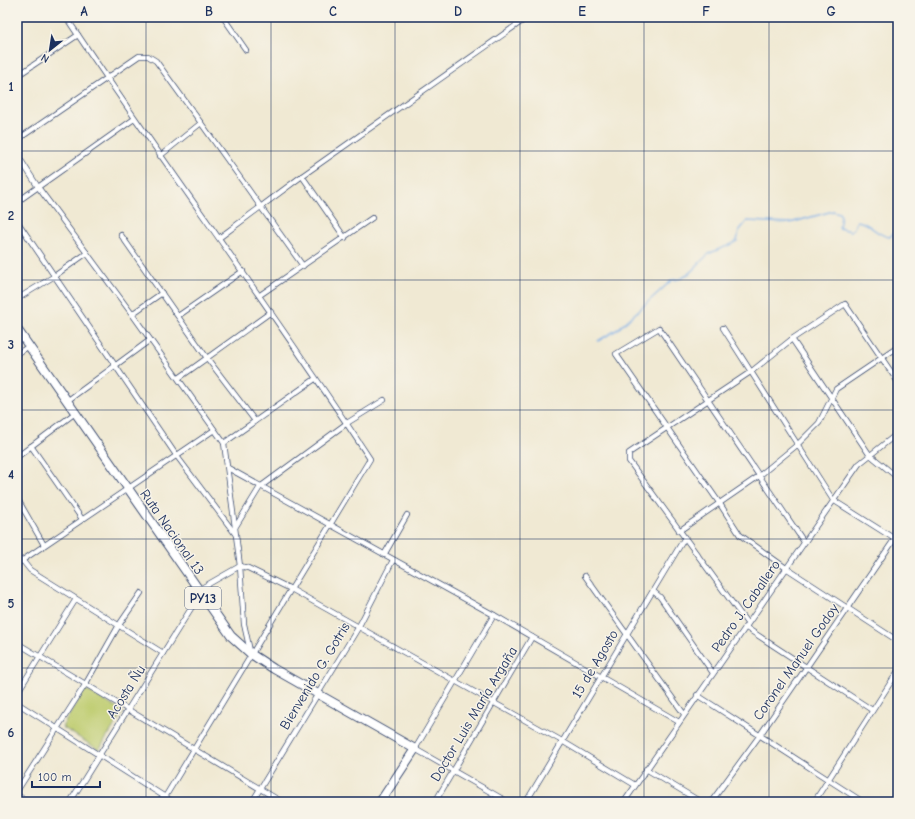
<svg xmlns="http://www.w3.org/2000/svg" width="915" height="819" viewBox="0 0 915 819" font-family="'Comic Neue',sans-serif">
<rect width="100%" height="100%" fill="#f7f3e8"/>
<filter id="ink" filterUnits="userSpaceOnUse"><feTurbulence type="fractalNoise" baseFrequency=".025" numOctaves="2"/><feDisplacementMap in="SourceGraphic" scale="8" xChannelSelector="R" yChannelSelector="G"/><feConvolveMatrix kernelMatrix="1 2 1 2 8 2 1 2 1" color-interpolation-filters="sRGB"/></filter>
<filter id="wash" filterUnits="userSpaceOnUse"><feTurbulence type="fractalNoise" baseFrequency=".012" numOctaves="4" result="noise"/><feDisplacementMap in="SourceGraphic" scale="16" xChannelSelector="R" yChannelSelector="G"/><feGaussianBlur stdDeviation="0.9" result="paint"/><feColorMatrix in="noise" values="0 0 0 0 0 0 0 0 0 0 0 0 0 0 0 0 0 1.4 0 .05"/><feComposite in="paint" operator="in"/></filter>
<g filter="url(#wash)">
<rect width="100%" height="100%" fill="#f0e9d3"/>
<path fill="#becc6e" stroke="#6c7e66" d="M85 689 123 712 99 750 62 727Z"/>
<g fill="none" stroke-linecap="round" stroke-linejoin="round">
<path stroke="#7aade7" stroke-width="1.5" d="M598 341 618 329 672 280C689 280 697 263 709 254 719 248 728 247 737 241L739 231 747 221 790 223 833 211 839 213 841 216 839 228 851 231 854 228 857 221C870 222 876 236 890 237L898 228"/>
</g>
</g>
<g filter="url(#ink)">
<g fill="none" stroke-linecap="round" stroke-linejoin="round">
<defs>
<g id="street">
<path d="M66 17C165 166 272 309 370 459L162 802"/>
<path d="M223 17 246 50"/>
<path d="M17 76 78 35"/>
<path d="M201 123 303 266"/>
<path d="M17 140 139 56H148L156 61 201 123 160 156"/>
<path d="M17 154 38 187 132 314 224 443 240 566 244 624 250 651"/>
<path d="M302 176 345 238"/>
<path d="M17 202 134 119"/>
<path d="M17 221 176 455 236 535"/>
<path d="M121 235 207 358 255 421"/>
<path d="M219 238 302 176 528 17"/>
<path d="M260 295 372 218"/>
<path d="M17 299 53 277 87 253"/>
<path d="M132 314 162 293"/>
<path d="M178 316 243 271"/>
<path d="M723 328 833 500 898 541"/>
<path d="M17 354 29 346"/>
<path d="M179 378 271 312"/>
<path d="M898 382 845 304 792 339 869 454 898 478"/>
<path d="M67 401 150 340"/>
<path d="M224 443 315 379"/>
<path d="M31 446 82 519"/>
<path d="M17 457 75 413"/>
<path d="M228 468 494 615 679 722"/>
<path d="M17 498 44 545"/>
<path d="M236 526 260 487 347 423 384 400"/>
<path d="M679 531 759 476 797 445 819 423 836 389 898 347"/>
<path d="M804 542 659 328 616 354 720 504 740 535 786 568 898 641"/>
<path d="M384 555 407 515"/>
<path d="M22 560 30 570 163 653"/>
<path d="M17 564 214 430"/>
<path d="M585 576 684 714"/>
<path d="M198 590 240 566 248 568 291 589 562 741 635 785"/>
<path d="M653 591 660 597 713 673"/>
<path d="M494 615 415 749 508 802"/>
<path d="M747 623 629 461V453L752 371 792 339"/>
<path d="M745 627 872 710"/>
<path d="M17 643 282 802"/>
<path d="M17 693 76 599"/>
<path d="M697 695 863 802"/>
<path d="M17 703 173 802"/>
<path d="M646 769 701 802"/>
<path d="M17 791 85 685 119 625 141 593"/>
<path d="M17 795 28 802"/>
<path d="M70 802 200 594"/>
<path d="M252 802 358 628 393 560"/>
<path d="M435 802 532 637"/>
<path d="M526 802 684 539"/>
<path d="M624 802 859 464 898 433"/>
<path d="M711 802 760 735 898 534"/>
<path d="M814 802 898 671"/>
</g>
<path id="highway" d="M17 329 231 636 251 654 274 669 415 749 380 802"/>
</defs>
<use href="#street" stroke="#3b4b70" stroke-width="6"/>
<use href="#highway" stroke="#3b4b70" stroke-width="10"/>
<use href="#street" stroke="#fff" stroke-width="4.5"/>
<use href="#highway" stroke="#fff" stroke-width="8"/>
</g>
</g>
<path fill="none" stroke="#1b2f5e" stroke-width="1" stroke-opacity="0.55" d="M146 17V802M271 17V802M395 17V802M520 17V802M644 17V802M769 17V802M17 151H898M17 280H898M17 410H898M17 539H898M17 668H898"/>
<g text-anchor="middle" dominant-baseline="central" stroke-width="3" stroke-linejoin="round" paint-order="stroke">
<rect fill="#f7f3e8" stroke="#5d6a87" stroke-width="1" x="185" y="587" width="36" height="22" rx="3"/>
<g font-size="13" font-weight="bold" fill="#1b2f5e">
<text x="203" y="598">PY13</text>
</g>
<g font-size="14" fill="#1b2f5e" stroke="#f7f3e8">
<text transform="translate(172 532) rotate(55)">Ruta Nacional 13</text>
<text transform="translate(746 606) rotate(-55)">Pedro J. Caballero</text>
<text transform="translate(796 662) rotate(-55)">Coronel Manuel Godoy</text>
<text transform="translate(595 664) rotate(-59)">15 de Agosto</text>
<text transform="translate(315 676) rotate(-59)">Bienvenido G. Gotris</text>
<text transform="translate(126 692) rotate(-58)">Acosta Ñu</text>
<text transform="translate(474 714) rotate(-59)">Doctor Luis María Argaña</text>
</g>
</g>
<rect width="915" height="819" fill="none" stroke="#f7f3e8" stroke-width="44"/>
<g transform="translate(50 50) rotate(210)" stroke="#f7f3e8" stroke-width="3" paint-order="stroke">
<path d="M0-3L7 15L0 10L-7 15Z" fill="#1b2f5e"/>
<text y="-6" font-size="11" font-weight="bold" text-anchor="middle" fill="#1b2f5e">N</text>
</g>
<path d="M32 781v6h68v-6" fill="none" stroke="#1b2f5e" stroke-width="2"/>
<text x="38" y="781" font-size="12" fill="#1b2f5e" stroke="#f7f3e8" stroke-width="3" paint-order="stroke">100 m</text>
<rect x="22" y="22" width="871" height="775" fill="none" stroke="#1b2f5e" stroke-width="1.5"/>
<g font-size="13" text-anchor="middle" font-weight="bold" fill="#1b2f5e">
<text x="84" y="16">A</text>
<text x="209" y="16">B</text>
<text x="333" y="16">C</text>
<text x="458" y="16">D</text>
<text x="582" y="16">E</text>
<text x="706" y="16">F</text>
<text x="831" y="16">G</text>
<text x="11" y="91">1</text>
<text x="11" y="220">2</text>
<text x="11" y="349">3</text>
<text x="11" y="479">4</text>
<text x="11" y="608">5</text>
<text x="11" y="737">6</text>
</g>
</svg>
